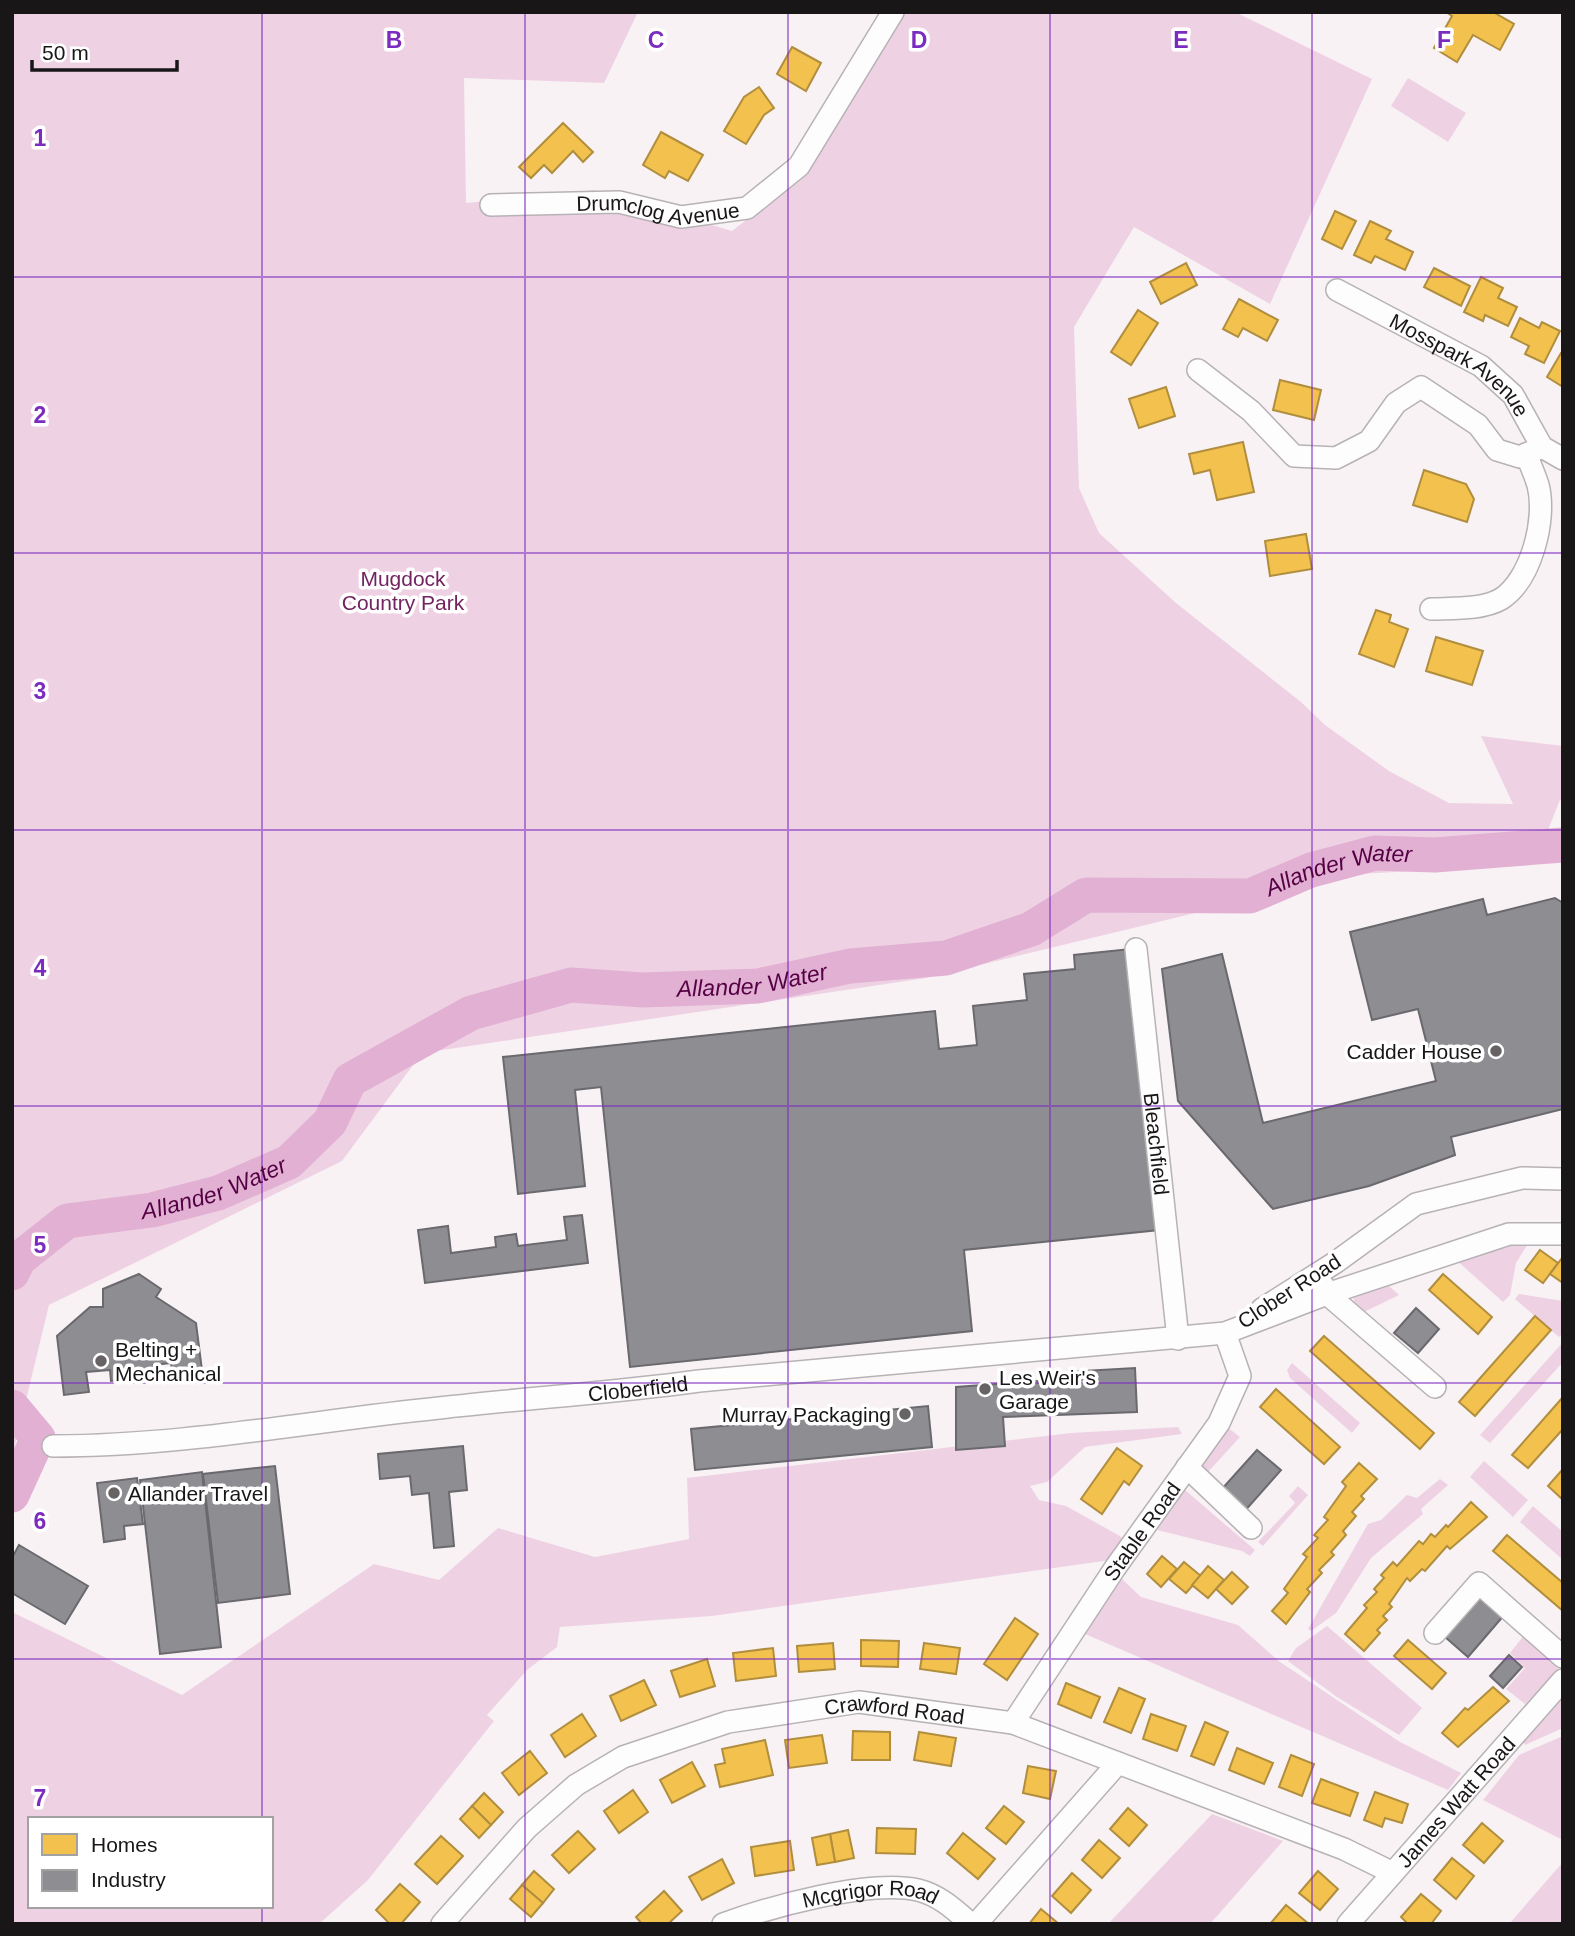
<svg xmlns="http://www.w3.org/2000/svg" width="1575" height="1936" viewBox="0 0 1575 1936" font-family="Arial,sans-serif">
<rect width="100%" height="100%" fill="#f8f2f5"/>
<g fill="#eed2e4" fill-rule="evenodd">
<path d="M12 12H638L604 83 464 78 466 203 594 190 732 231 807 173 898 12H1235L1372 79 1270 304 1134 227 1074 327 1079 488 1099 533 1176 603 1301 702 1325 725 1389 771 1449 803 1513 804 1481 736 1563 746V800H1560L1534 865 1357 874 926 978 422 1053 342 1161 49 1305 12 1458Z"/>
<path d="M1408 78 1466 113 1448 142 1391 106Z"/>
<path d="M1531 1239 1516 1263 1510 1295 1503 1302 1454 1258Z"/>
<path d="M1389 1286 1399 1295 1358 1315 1353 1308 1354 1298Z"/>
<path d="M1519 1294 1563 1301V1333L1559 1337 1515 1299Z"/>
<path d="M1563 1342V1362L1490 1443 1480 1435Z"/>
<path d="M1292 1363 1360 1423 1352 1433 1290 1378 1287 1370Z"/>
<path d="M1178 1427 1182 1434 1085 1447 1047 1482 1030 1486 1039 1500 1066 1506 1120 1536 1124 1540 1111 1560 712 1616 560 1627 557 1647 527 1670 487 1715 494 1721 368 1880 319 1924H12V1612L182 1695 374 1564 439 1580 498 1528 595 1557 689 1539 687 1478 1071 1433ZM30 1819H271V1906H30Z"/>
<path d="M1227 1427 1240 1437 1208 1472 1201 1467Z"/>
<path d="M1484 1461 1528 1500 1513 1517 1470 1477Z"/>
<path d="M1440 1479 1448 1485 1421 1509 1423 1514 1371 1558 1336 1613 1311 1631 1308 1629 1368 1524 1381 1520 1407 1495 1417 1498Z"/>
<path d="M1298 1486 1308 1495 1263 1546 1258 1542 1295 1503 1289 1496Z"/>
<path d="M1185 1490 1255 1550 1250 1556 1242 1551 1157 1530Z"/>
<path d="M1533 1506 1563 1532V1560L1520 1522Z"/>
<path d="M1122 1579 1141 1597 1238 1625 1280 1662 1400 1742 1461 1773 1448 1790 1085 1634Z"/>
<path d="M1327 1626 1422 1708 1399 1735 1337 1697 1288 1661 1296 1648Z"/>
<path d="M1525 1634 1559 1669 1525 1704 1506 1689 1525 1668 1510 1653Z"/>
<path d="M1563 1694V1728L1525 1745 1522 1740Z"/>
<path d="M1563 1736V1840L1483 1800 1519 1755Z"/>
<path d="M1212 1814 1283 1841 1210 1924H1108Z"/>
<path d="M1563 1862V1924H1509Z"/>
</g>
<g fill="#f2c14e" stroke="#b18e3e" stroke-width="2">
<path d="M1446 12H1493L1514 24 1500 50 1473 35 1457 62 1434 48 1452 16Z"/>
<path d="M792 47 821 63 806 91 777 74Z"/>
<path d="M759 87 774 108 764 115 746 144 724 131 744 97Z"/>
<path d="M563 123 593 152 583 162 573 151 552 173 544 165 531 178 519 167Z"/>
<path d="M661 132 703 155 688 181 669 171 665 178 643 165Z"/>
<path d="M1335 211 1356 221 1342 249 1322 239Z"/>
<path d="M1370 221 1391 231 1386 239 1413 252 1405 270 1375 256 1371 263 1354 255Z"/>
<path d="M1186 263 1197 285 1161 304 1150 282Z"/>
<path d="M1434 268 1470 286 1461 306 1424 287Z"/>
<path d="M1481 277 1503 288 1498 298 1517 307 1508 326 1485 315 1483 321 1464 312Z"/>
<path d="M1239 299 1278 320 1267 341 1243 328 1238 337 1223 329Z"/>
<path d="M1138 310 1158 323 1131 365 1111 352Z"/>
<path d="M1520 318 1539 328 1542 322 1560 331 1544 363 1525 354 1529 346 1511 337Z"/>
<path d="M1561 353 1563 354V387L1547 377Z"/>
<path d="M1280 380 1321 390 1314 420 1273 410Z"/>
<path d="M1166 387 1175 416 1139 428 1129 399Z"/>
<path d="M1243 442 1254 492 1217 500 1210 470 1194 474 1189 454Z"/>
<path d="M1424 470 1466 484 1474 499 1467 522 1413 505Z"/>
<path d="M1306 534 1312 569 1270 576 1265 541Z"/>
<path d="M1376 610 1391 615 1389 622 1408 629 1394 667 1359 654Z"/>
<path d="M1436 637 1483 651 1472 685 1426 671Z"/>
<path d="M1540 1250 1558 1263 1543 1283 1525 1270Z"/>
<path d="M1562 1258H1563V1283L1550 1274Z"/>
<path d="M1443 1274 1492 1317 1478 1334 1429 1290Z"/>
<path d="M1535 1316 1551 1330 1475 1416 1459 1402Z"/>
<path d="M1324 1336 1434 1433 1420 1449 1310 1351Z"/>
<path d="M1276 1389 1340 1447 1324 1464 1260 1407Z"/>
<path d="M1563 1397V1429L1528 1468 1512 1455Z"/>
<path d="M1117 1448 1142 1466 1129 1485 1124 1481 1102 1514 1081 1499Z"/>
<path d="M1359 1463 1377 1479 1361 1496 1364 1499 1352 1512 1356 1516 1343 1531 1346 1535 1331 1552 1334 1555 1319 1570 1322 1573 1307 1589 1310 1592 1286 1624 1272 1611 1288 1593 1284 1589 1307 1557 1303 1554 1318 1538 1314 1535 1328 1520 1324 1517 1346 1486 1342 1482Z"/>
<path d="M1562 1470H1563V1500L1548 1486Z"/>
<path d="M1471 1502 1487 1517 1450 1549 1447 1546 1425 1571 1422 1569 1410 1581 1407 1578 1389 1604 1392 1607 1383 1616 1387 1620 1377 1630 1380 1633 1364 1651 1345 1634 1367 1608 1364 1605 1377 1592 1374 1589 1384 1578 1381 1575 1393 1562 1397 1566 1419 1541 1423 1544 1431 1534 1435 1537 1446 1525 1448 1527Z"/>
<path d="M1507 1535 1563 1583V1611L1493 1551Z"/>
<path d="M1162 1556 1177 1569 1161 1587 1147 1574Z"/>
<path d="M1184 1562 1201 1576 1186 1593 1169 1579Z"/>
<path d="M1208 1566 1224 1580 1208 1598 1192 1585Z"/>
<path d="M1232 1572 1248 1587 1232 1604 1216 1589Z"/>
<path d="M1015 1618 1038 1634 1007 1680 984 1664Z"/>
<path d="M861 1640 899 1641 898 1667 861 1666Z"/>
<path d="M1408 1640 1446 1673 1432 1689 1394 1656Z"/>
<path d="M833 1643 835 1669 799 1672 797 1646Z"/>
<path d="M924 1643 960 1648 956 1674 920 1669Z"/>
<path d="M773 1648 776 1676 736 1681 733 1653Z"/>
<path d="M707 1659 715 1686 680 1697 671 1671Z"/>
<path d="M644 1680 656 1705 621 1721 610 1696Z"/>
<path d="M1066 1683 1100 1697 1091 1718 1058 1704Z"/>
<path d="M1493 1687 1509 1701 1458 1747 1442 1733 1465 1708 1468 1710Z"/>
<path d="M1119 1688 1145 1699 1131 1733 1104 1722Z"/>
<path d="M582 1714 596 1736 565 1757 551 1735Z"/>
<path d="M1151 1714 1186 1726 1177 1751 1143 1739Z"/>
<path d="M1205 1722 1228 1732 1214 1765 1191 1756Z"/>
<path d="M853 1731 890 1732V1760H852Z"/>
<path d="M919 1732 956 1738 951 1766 914 1760Z"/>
<path d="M822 1735 827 1763 789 1768 785 1740Z"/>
<path d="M765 1740 773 1775 720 1787 715 1765 725 1763 722 1749Z"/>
<path d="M1237 1748 1273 1763 1264 1784 1229 1770Z"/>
<path d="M530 1751 547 1773 519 1795 502 1773Z"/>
<path d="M1291 1755 1314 1764 1302 1796 1279 1787Z"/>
<path d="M692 1762 705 1786 672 1803 660 1780Z"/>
<path d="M1028 1766 1056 1771 1050 1799 1023 1793Z"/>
<path d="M1321 1779 1358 1793 1350 1816 1312 1803Z"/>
<path d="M633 1790 648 1812 619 1833 604 1811Z"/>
<path d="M1375 1792 1408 1804 1402 1823 1385 1818 1382 1827 1364 1820Z"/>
<path d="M484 1793 503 1812 491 1825 472 1806Z"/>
<path d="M472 1806 491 1825 479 1838 460 1819Z"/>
<path d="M1004 1806 1024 1822 1006 1844 986 1828Z"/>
<path d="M1128 1808 1147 1825 1129 1846 1110 1829Z"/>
<path d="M1482 1823 1503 1841 1484 1863 1463 1845Z"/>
<path d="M877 1828 916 1829 915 1854 876 1853Z"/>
<path d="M848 1830 854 1858 835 1862 830 1834Z"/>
<path d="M578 1831 595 1849 569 1873 552 1855Z"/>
<path d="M963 1833 995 1859 978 1879 947 1853Z"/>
<path d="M830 1834 835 1862 817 1865 812 1838Z"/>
<path d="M441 1836 463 1856 437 1884 415 1864Z"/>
<path d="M1099 1840 1120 1858 1102 1878 1082 1860Z"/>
<path d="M790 1841 794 1870 755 1876 751 1847Z"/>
<path d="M1452 1858 1474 1876 1456 1899 1434 1880Z"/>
<path d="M722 1859 734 1883 702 1900 689 1877Z"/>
<path d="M534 1871 554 1889 543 1903 522 1885Z"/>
<path d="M1318 1871 1338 1889 1320 1910 1299 1893Z"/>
<path d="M1072 1873 1091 1890 1071 1913 1052 1896Z"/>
<path d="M400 1884 420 1902 401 1924H390L376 1910Z"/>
<path d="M522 1885 543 1903 531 1917 510 1899Z"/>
<path d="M664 1891 682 1911 668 1924H642L636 1917Z"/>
<path d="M1421 1894 1441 1911 1431 1924H1408L1401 1917Z"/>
<path d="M1286 1905 1309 1924H1270Z"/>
<path d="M1041 1909 1059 1924H1029Z"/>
</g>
<g fill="#8d8d92" stroke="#6a696d" stroke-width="2">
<path d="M1555 898 1563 903V1109L1451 1137 1455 1155 1369 1186 1273 1209 1178 1101 1162 969 1222 954 1263 1123 1436 1081 1418 1009 1372 1020 1350 932 1483 899 1487 915Z"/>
<path d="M1130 949 1159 1230 964 1250 972 1331 630 1367 601 1087 575 1090 585 1186 518 1194 503 1057 935 1011 939 1049 977 1045 973 1006 1027 1000 1024 974 1075 969 1074 955Z"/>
<path d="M582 1215 588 1263 425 1283 418 1230 448 1226 451 1253 496 1247 495 1237 516 1234 518 1246 567 1240 564 1217Z"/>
<path d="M139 1274 161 1289 156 1297 196 1323 203 1378 173 1381 171 1363 153 1365 154 1376 111 1381 110 1370 86 1372 89 1392 64 1395 57 1336 90 1307H103V1289Z"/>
<path d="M1416 1308 1439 1329 1418 1353 1394 1333Z"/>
<path d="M1135 1368 1137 1412 1003 1417 1005 1446 956 1450V1387L1067 1379 1066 1372Z"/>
<path d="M928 1406 932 1447 695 1470 691 1429Z"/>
<path d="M463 1446 467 1490 449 1492 454 1546 434 1548 429 1493 412 1495 410 1476 380 1479 378 1454Z"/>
<path d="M1257 1450 1281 1470 1243 1513 1221 1490Z"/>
<path d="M275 1466 290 1594 218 1603 203 1474Z"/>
<path d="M202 1472 221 1647 160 1654 140 1480Z"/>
<path d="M137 1478 143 1524 124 1526 125 1539 104 1542 97 1483Z"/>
<path d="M19 1545 88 1586 65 1624 12 1593V1558Z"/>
<path d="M1482 1594 1505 1614 1468 1657 1445 1637Z"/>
<path d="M1509 1655 1522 1667 1503 1688 1490 1676Z"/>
</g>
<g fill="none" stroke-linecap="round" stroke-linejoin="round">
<g stroke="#e2b0d2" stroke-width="35">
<path id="s1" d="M12 1273 19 1259 67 1221 152 1210 218 1193 289 1162 330 1122 350 1080 471 1013 571 985 643 990 758 986 850 966 946 958 1031 929 1086 895 1250 896 1311 870 1375 853 1435 855 1563 845"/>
<path d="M12 1407 38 1438 12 1495"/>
</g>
<defs>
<g id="minor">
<path id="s2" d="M491 205 619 202 681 217 747 208 799 166 893 12"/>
<path id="s3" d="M1337 290 1481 366 1513 395 1542 447 1563 459"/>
<path d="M1198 370 1251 411 1294 456 1336 458 1369 441 1396 403 1421 387 1478 425 1497 450 1520 457 1542 447"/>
<path d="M1431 609C1452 608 1482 610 1501 599 1531 580 1547 519 1538 485 1535 475 1530 464 1526 454"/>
<path id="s4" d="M1136 949 1178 1339"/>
<path d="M1323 1285 1327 1294 1435 1387"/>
<path d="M1262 1309 1336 1262 1416 1204 1522 1178 1563 1179"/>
<path id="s5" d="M53 1446C182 1446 311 1421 439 1408 526 1398 613 1393 699 1381L1225 1333 1327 1294 1509 1234H1563"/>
<path d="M1187 1467 1251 1528"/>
<path d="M1435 1633 1479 1583 1563 1657"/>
<path id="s6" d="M1013 1723 1115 1568 1219 1423 1240 1376 1225 1333"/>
<path id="s7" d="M442 1924 527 1828 576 1785 623 1757 728 1722 859 1702 1013 1723 1344 1849 1393 1873"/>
<path id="s8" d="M723 1924C770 1907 869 1879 918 1890 939 1895 955 1910 971 1924"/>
<path d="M976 1924 1118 1763"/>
<path id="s9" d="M1348 1924 1563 1680"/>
</g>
</defs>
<use href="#minor" stroke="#b7b2b5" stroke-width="24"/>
<use href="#minor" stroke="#fefdfe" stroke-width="21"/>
</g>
<path fill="none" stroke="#7b2cbf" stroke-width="2" stroke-opacity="0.55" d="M262 12V1819M525 12V1924M788 12V1924M1050 12V1924M1312 12V1924M12 277H1563M12 553H1563M12 830H1563M12 1106H1563M12 1383H1563M12 1659H1563M262 1906V1924"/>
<g fill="#676365" stroke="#fff" stroke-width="2.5">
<circle cx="1496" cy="1051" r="7"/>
<circle cx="101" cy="1361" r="7"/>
<circle cx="985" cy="1389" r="7"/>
<circle cx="905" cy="1414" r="7"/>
<circle cx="114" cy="1493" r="7"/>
</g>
<g text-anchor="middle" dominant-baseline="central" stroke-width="7" stroke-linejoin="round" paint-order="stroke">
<g font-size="21" fill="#191618" stroke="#fff">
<text stroke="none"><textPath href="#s2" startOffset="168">Drumclog Avenue</textPath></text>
<text stroke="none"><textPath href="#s3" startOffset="145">Mosspark Avenue</textPath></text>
<text stroke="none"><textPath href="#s4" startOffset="196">Bleachfield</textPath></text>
<text transform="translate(1289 1291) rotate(-33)">Clober Road</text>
<text stroke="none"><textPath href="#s5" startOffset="588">Cloberfield</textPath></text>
<text stroke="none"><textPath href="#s6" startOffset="231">Stable Road</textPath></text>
<text stroke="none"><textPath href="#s7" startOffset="527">Crawford Road</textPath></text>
<text stroke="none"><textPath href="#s9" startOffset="163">James Watt Road</textPath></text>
<text stroke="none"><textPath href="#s8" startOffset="152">Mcgrigor Road</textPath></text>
</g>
<g font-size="21" fill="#722360" stroke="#fff">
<text x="403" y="578">Mugdock<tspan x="403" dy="24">Country Park</tspan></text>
</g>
<g font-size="21" fill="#191618" stroke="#fff" text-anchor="start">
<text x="1482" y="1051" text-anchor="end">Cadder House</text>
<text x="115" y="1349">Belting +<tspan x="115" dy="24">Mechanical</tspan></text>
<text x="999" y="1377">Les Weir's<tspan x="999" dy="24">Garage</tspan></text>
<text x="891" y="1414" text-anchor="end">Murray Packaging</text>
<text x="128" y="1493">Allander Travel</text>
</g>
<g font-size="23" font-style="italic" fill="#550045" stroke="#fff">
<text stroke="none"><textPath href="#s1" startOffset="1444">Allander Water</textPath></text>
<text stroke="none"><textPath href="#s1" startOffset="836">Allander Water</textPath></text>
<text stroke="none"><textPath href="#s1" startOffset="228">Allander Water</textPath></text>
</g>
</g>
<g font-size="23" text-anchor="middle" font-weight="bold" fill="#7b2cbf" stroke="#fff" stroke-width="7" stroke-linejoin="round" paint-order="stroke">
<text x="394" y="48">B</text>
<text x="656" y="48">C</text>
<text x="919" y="48">D</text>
<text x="1181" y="48">E</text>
<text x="1444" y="48">F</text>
<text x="40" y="146">1</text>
<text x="40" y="423">2</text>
<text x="40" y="699">3</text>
<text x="40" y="976">4</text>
<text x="40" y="1253">5</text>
<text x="40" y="1529">6</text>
<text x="40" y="1806">7</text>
</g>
<rect width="1575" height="1936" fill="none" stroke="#191618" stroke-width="28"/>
<rect x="28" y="1817" width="245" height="91" fill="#ffffff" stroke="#a3a2a3" stroke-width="2"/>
<rect x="42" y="1834" width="35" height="21" fill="#f2c14e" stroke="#a3a2a3" stroke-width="2"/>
<text x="91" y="1852" font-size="21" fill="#191618">Homes</text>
<rect x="42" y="1870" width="35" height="21" fill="#8d8d92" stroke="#a3a2a3" stroke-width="2"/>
<text x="91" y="1887" font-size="21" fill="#191618">Industry</text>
<path d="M32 60v10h145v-10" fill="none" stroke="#191618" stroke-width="3.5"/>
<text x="42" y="60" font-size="21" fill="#191618" stroke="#ffffff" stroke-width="5" paint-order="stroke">50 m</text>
</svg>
